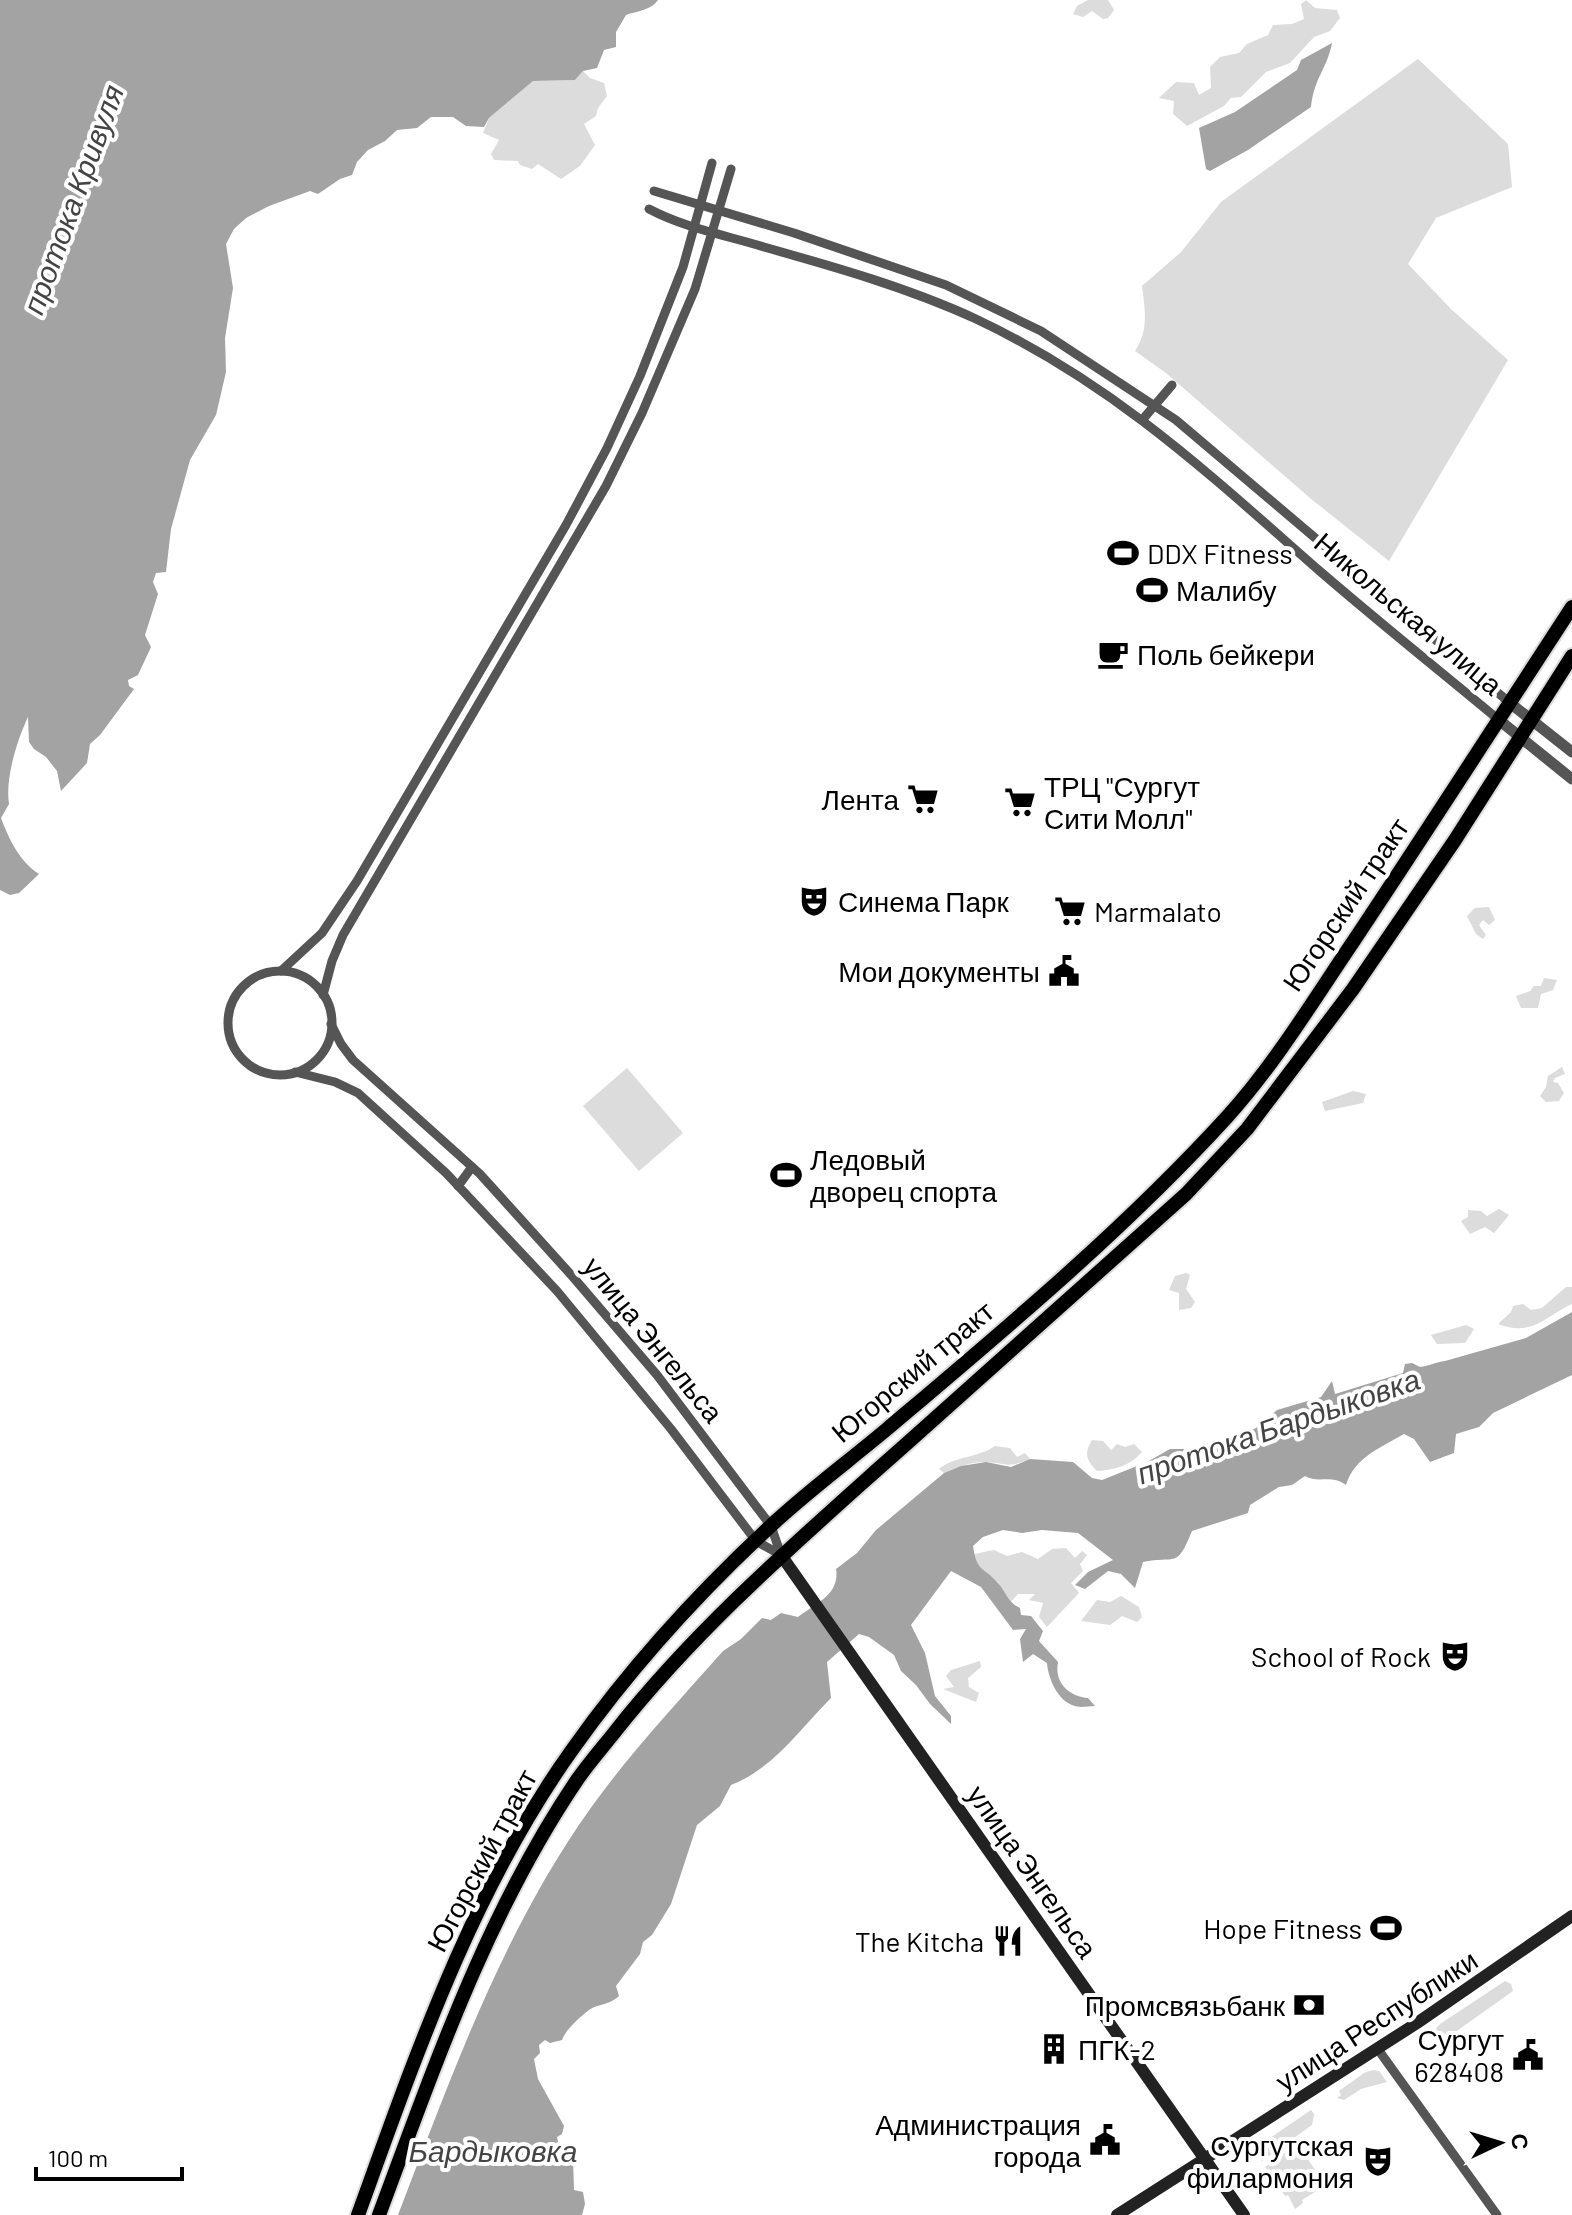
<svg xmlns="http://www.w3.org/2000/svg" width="1572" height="2215" viewBox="0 0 1572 2215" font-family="Barlow,sans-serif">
<rect width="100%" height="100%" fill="#fff"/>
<g fill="#dcdcdc">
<path d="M1088 0H1108L1114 10 1108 18 1103 19 1092 11 1083 17 1073 14 1077 6Z"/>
<path d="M1306 0 1315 8 1337 10 1340 18 1330 31 1314 37 1290 63 1266 72 1241 97 1231 98 1224 106 1187 126 1173 114 1174 101 1159 98 1176 82 1194 83 1199 95 1211 88 1210 67 1220 57 1239 53 1247 44 1268 35 1273 25 1292 24 1304 19 1301 4Z"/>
<path d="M1418 59 1508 144 1512 187 1436 218 1408 264 1451 309 1508 360 1389 561 1310 498 1166 373 1135 351C1149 330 1145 310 1142 286L1181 252 1221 202Z"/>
<path d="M583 71 590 78 604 83 607 96 598 108 596 116 584 124 595 145 580 166 561 179 538 164 532 169 520 165 518 161 494 160 491 154 499 140 483 133 489 118 533 81 575 80Z"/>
<path d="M1489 907 1495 920 1489 925 1483 920 1479 925 1486 935 1483 939 1476 934 1467 916 1475 908Z"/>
<path d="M1544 978 1557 980 1553 990 1541 994 1538 1008H1521L1516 996 1530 991 1534 986H1541Z"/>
<path d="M1562 1067 1565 1074 1555 1078 1553 1082 1558 1083 1564 1093 1559 1101 1546 1102 1540 1096 1546 1087 1548 1076Z"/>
<path d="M627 1068 683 1133 639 1171 583 1106Z"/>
<path d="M1353 1091 1366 1094 1363 1103 1325 1111 1322 1102Z"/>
<path d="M1499 1209 1509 1215 1494 1233 1485 1227 1470 1234 1461 1221 1468 1217V1210L1481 1211 1487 1216Z"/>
<path d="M1186 1273 1190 1275 1186 1289 1195 1302 1191 1308 1179 1310V1293L1169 1290 1175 1276Z"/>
<path d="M1566 1287H1572V1304C1544 1317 1533 1337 1498 1324L1511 1312 1513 1306 1523 1304 1531 1310 1542 1308Z"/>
<path d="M1466 1325 1474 1329 1465 1343 1437 1344 1431 1335Z"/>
<path d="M1092 1440 1103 1441 1111 1450 1117 1444 1125 1447 1134 1444 1142 1452C1130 1466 1114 1470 1097 1471 1086 1460 1084 1453 1092 1440Z"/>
<path d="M995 1446 1010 1448 1017 1457 1025 1453 1030 1459C1007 1468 1010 1464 987 1462 973 1461 957 1467 944 1473L939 1469C955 1456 978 1458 995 1446Z"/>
<path d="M1066 1548 1075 1558 1082 1551 1087 1555 1080 1564 1083 1571 1071 1583 1079 1593 1047 1627 1039 1617 1043 1603 1029 1600 1035 1594H1018L1010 1603 998 1582 979 1569 974 1554 994 1550 1007 1556 1022 1552 1038 1559 1052 1549Z"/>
<path d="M1121 1596 1139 1607 1142 1617 1137 1622 1122 1616 1110 1625 1081 1621 1097 1600 1110 1602Z"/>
<path d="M980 1661 981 1667 968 1678 969 1687 979 1693 976 1702 943 1689 954 1687 946 1676 951 1670Z"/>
<path d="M1505 1981 1511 1984 1513 1991 1437 2045 1436 2029 1440 2024Z"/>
<path d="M1373 2070 1379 2071 1387 2082 1361 2089 1344 2100 1337 2098 1341 2095 1339 2091 1364 2073Z"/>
<path d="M1311 2110 1314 2114 1312 2125 1262 2161 1254 2149Z"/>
<path d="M1297 2144 1316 2171 1313 2173 1317 2179 1321 2178 1326 2185 1302 2200 1303 2203 1295 2209 1288 2195 1285 2196 1274 2181 1276 2178 1265 2167Z"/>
</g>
<g fill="#a3a3a3">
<path d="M0 0H658C652 10 637 11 626 15L616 32V47L604 50 597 68 583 71 575 80 533 81 489 118 484 127 466 126 453 117H431L417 128 397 130 385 141 368 150 357 162 352 175 340 179 318 194 310 191 269 206 246 218 234 229 226 244 233 288 225 338 226 372 216 415 190 460 171 529 166 572 156 573 153 582 158 594 145 635 151 647 138 675 128 680 129 686 134 689 100 735 90 744 87 763 61 791 57 771 46 757 34 749 29 742 28 717C17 740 5 779 9 804L1 818C9 839 19 861 39 874L19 893 10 895 0 890Z"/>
<path d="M1332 43C1327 69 1314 78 1311 107L1248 150 1210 171 1206 169 1199 128 1235 112 1297 70 1301 60Z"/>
<path d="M1572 1312V1375L1493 1413 1479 1427 1456 1434 1454 1453 1430 1462 1414 1439 1404 1434C1380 1448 1355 1457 1346 1485 1331 1474 1318 1484 1305 1476L1292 1485 1279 1487 1250 1505 1248 1513 1192 1531C1176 1570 1177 1555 1143 1562L1135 1588 1121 1574 1108 1571 1085 1589 1075 1585 1088 1572 1113 1560 1078 1533 1042 1530 1022 1533 1003 1530 983 1537 973 1546C977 1573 983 1566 998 1583 1007 1593 1007 1602 1020 1608L1021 1615 1031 1616 1043 1631 1039 1641 1058 1662C1054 1683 1069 1696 1088 1698L1095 1706C1089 1706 1080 1708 1075 1706 1058 1702 1048 1678 1047 1663L1033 1654 1023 1662 1020 1639 1026 1629 1013 1630 981 1587 951 1571 911 1625 925 1653 935 1696 951 1716V1724L930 1704 916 1685 901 1671 894 1655 869 1637 859 1634 827 1662 831 1698C800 1729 773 1769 731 1785L720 1806 697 1825 671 1904 652 1935 643 1942 640 1954 616 1986 619 1996C608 2006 599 2003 589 2010 580 2017 566 2029 562 2040L550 2043 545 2040 539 2045 540 2053 534 2059 538 2079 564 2126 562 2134 557 2137 559 2146 573 2158 574 2190 583 2192 585 2204 582 2215H398C452 2075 502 1933 590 1809 630 1753 678 1702 723 1651L741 1639 762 1618 771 1620 781 1613 798 1617C817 1603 840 1594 836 1569L857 1553 876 1530 944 1473 961 1466 986 1462 1011 1467 1030 1459 1073 1462 1092 1478 1102 1480 1147 1462 1170 1449H1188L1216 1441 1231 1439 1256 1428 1277 1410 1321 1397 1332 1381 1335 1394 1403 1373 1405 1364 1412 1363 1420 1367C1429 1366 1436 1362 1445 1361L1526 1338Z"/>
</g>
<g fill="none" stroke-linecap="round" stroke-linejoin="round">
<defs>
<g id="primary">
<path d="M358 2215C416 2055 472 1890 572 1750 630 1668 702 1589 776 1521 812 1488 850 1460 887 1429 1004 1330 1124 1230 1227 1117 1275 1064 1313 1001 1353 942 1427 831 1499 719 1572 607"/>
<path d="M379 2215C435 2065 487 1913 577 1780 589 1763 602 1748 614 1733 692 1634 784 1553 878 1469 981 1378 1083 1286 1186 1194L1247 1129 1353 989 1455 840 1572 656"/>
</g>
</defs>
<use href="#primary" stroke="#dbdbdb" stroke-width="18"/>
<g stroke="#555" stroke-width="9">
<path d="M654 191 794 233 946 285 1041 331 1176 420 1510 703"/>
<path d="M649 209C685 228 725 235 764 247 835 267 909 288 976 319 1114 384 1209 474 1322 573 1380 623 1440 671 1499 720"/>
<path d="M1143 419 1172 385"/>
<path d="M281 971 322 933 357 881 566 525 607 448 640 376 683 267 712 163"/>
<circle cx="280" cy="1023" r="52"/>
<path d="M323 995 332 961 343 935 606 486 642 413 695 289 731 169"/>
<path d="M331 1024 341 1044 353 1060 480 1174 573 1277 657 1375 771 1526 781 1555"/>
<path d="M295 1072 335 1082 358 1093 446 1173 557 1291 671 1429 756 1541 781 1555"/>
<path d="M458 1186 472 1167"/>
<path d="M1377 2048 1497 2215"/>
</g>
<g stroke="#555" stroke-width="11">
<path d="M1510 703 1572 752"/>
<path d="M1499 720 1572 779"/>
</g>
<g stroke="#222" stroke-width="12">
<path d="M781 1555 1244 2215"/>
<path d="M1117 2215 1417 2023 1572 1916"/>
</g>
<use href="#primary" stroke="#000" stroke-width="14"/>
</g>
<defs>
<symbol id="stadium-bare" viewBox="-9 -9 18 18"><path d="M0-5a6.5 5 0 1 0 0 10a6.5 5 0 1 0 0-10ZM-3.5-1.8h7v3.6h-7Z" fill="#000" stroke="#fff" stroke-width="2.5" paint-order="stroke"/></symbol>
<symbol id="cafe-bare" viewBox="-9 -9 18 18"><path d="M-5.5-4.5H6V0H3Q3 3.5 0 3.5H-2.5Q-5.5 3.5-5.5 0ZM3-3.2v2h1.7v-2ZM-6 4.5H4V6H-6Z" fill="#000" stroke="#fff" stroke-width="2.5" paint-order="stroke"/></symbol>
<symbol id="supermarket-bare" viewBox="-9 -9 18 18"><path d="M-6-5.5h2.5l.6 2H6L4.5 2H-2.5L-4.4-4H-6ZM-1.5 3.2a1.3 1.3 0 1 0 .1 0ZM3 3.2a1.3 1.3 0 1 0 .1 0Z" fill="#000" stroke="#fff" stroke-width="2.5" paint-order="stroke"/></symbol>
<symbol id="theatre-bare" viewBox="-9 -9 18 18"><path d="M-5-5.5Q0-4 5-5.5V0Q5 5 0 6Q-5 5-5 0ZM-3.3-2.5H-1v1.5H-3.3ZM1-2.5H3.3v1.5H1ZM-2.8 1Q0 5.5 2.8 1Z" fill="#000" stroke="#fff" stroke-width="2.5" paint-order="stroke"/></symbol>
<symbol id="civic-bare" viewBox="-9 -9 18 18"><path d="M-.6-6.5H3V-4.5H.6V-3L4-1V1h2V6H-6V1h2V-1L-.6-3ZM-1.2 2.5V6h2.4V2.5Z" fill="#000" stroke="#fff" stroke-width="2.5" paint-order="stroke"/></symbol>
<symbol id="restaurant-bare" viewBox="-9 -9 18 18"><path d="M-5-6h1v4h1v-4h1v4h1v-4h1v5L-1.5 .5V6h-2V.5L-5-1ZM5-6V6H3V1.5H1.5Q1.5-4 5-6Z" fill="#000" stroke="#fff" stroke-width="2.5" paint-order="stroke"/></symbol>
<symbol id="bank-bare" viewBox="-9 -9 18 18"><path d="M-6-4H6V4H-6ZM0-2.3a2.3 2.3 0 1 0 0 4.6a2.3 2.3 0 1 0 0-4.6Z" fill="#000" stroke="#fff" stroke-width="2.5" paint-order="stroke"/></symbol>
<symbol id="building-bare" viewBox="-9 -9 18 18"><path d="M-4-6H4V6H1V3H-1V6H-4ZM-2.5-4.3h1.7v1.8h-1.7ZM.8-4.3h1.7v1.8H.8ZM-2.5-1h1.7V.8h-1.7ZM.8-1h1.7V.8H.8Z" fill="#000" stroke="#fff" stroke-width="2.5" paint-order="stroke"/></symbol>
</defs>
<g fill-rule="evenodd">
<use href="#stadium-bare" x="1101" y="531" width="44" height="44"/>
<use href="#stadium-bare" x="1130" y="568" width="44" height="44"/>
<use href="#cafe-bare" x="1091" y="632" width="44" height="44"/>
<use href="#supermarket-bare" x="901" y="777" width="44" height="44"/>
<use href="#supermarket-bare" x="998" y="780" width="44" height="44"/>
<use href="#theatre-bare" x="792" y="879" width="44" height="44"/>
<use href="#supermarket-bare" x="1048" y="889" width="44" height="44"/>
<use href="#civic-bare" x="1042" y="949" width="44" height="44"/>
<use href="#stadium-bare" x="764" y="1153" width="44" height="44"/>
<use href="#theatre-bare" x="1433" y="1634" width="44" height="44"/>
<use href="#stadium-bare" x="1364" y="1906" width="44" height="44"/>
<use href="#restaurant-bare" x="986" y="1919" width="44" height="44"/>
<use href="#bank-bare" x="1287" y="1983" width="44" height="44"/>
<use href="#building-bare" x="1032" y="2027" width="44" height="44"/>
<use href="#civic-bare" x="1506" y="2033" width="44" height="44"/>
<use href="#civic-bare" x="1083" y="2118" width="44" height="44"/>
<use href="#theatre-bare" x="1356" y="2139" width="44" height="44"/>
</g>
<g text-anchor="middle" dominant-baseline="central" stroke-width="8" stroke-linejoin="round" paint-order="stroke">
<g font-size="28" fill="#000" stroke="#fff" text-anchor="end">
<text x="1147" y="553" text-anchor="start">DDX Fitness</text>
<text x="1176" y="590" text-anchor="start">Малибу</text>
<text x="1137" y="654" text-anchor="start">Поль бейкери</text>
<text x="1044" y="786" text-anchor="start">ТРЦ "Сургут<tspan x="1044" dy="32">Сити Молл"</tspan></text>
<text x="899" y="799">Лента</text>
<text x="838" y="901" text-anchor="start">Синема Парк</text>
<text x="1094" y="911" text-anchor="start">Marmalato</text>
<text x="1040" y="971">Мои документы</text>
<text x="810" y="1159" text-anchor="start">Ледовый<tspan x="810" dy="32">дворец спорта</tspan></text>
<text x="1431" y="1656">School of Rock</text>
<text x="1362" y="1928">Hope Fitness</text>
<text x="984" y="1941">The Kitcha</text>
<text x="1285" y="2005">Промсвязьбанк</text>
<text x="1504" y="2039">Сургут<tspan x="1504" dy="32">628408</tspan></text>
<text x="1078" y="2049" text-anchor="start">ПГК-2</text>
<text x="1081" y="2124">Администрация<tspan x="1081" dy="32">города</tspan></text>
<text x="1354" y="2145">Сургутская<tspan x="1354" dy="32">филармония</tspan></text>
</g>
<g font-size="28" fill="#000" stroke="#fff">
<text transform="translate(1409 613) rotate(40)">Никольская улица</text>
<text transform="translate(1345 904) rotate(-56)">Югорский тракт</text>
<text transform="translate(654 1339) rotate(51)">улица Энгельса</text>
<text transform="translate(912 1371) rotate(-40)">Югорский тракт</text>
<text transform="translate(481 1860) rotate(-62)">Югорский тракт</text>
<text transform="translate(1033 1871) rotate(55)">улица Энгельса</text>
<text transform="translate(1376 2020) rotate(-33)">улица Республики</text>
</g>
<g font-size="30" font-style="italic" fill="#444" stroke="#fff">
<text transform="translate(72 199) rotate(-70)">протока Кривуля</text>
<text transform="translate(1278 1425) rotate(-19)">протока Бардыковка</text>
<text x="493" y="2150">Бардыковка</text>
</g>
</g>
<g transform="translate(1500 2143) rotate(86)" stroke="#ffffff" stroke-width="6" paint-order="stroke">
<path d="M0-6L14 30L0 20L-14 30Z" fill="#000000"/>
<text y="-12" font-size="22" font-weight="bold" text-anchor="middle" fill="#000000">С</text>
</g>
<path d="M36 2167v12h146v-12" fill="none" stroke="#000000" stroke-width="4"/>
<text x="48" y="2167" font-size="24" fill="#000000" stroke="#ffffff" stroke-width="6" paint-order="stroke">100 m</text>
</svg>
